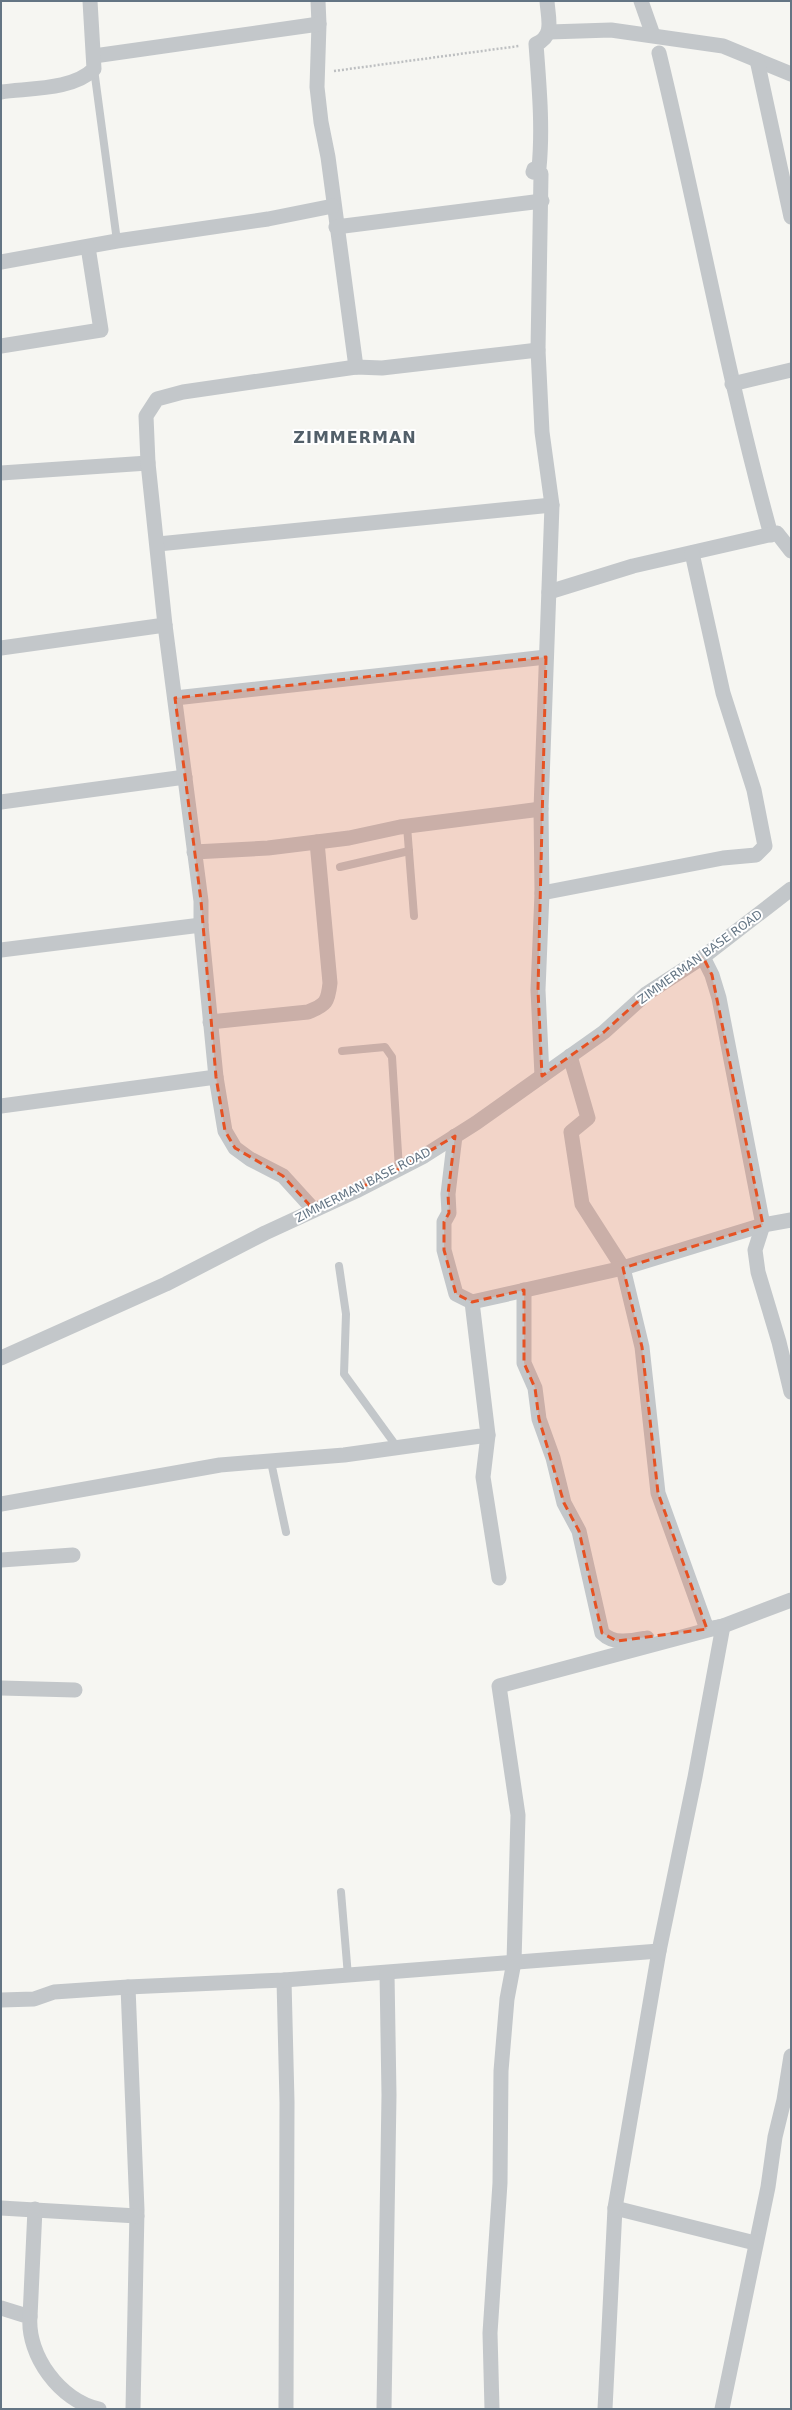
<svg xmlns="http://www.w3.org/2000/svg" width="792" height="2410" viewBox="0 0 792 2410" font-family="'DejaVu Sans',sans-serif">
<rect width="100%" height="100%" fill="#f6f6f2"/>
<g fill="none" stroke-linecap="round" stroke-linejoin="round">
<path stroke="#bdbfc1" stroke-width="2.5" stroke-dasharray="2 2" stroke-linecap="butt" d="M334 71 519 46"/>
<g stroke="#c3c7ca" stroke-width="8">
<path d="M94 69 117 241"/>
<path d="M407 826 414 916"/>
<path d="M340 867 409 851"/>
<path d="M342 1051 385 1047 392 1057 399 1169"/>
<path d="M339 1266 346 1314 344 1374 397 1447"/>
<path d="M271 1462 286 1532"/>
<path d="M341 1892 348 1976"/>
</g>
<g stroke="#c3c7ca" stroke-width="15">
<path d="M318 1 319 24 317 87 321 122 328 157 356 367"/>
<path d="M641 1 653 35"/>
<path d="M549 32 611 30 723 46 791 74"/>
<path d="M659 53C698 213 727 376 771 535"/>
<path d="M94 56 319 24"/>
<path d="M757 60 791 217"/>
<path d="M1 92C30 88 73 90 94 69L90 1"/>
<path d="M336 227 542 201"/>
<path d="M1 262 117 241 268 219 333 206"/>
<path d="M1 346 101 330 88 247"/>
<path d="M732 384 791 370"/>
<path d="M1 473 148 463"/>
<path d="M158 544 552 505"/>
<path d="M549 592 633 566 777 533 791 551"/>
<path d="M1 648 165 625"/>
<path d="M175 698 546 657"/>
<path d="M1 802 185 777"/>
<path d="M194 852 268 848 349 838 400 827 541 809"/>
<path d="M542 893 723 858 756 855 765 846 754 790 723 693 692 553"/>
<path d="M201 925V901L165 625 148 463 146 416 157 399 183 392 356 367 382 368 538 350"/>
<path d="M1 950 201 925 216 1077 225 1131 235 1148 250 1159 283 1176 314 1210"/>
<path d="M703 957 712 975 719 998 763 1225 755 1250 758 1272 779 1342 791 1392"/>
<path d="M210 1022 308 1012C326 1005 328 1002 330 983L317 842"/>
<path d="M570 1056 588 1118 571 1132 582 1204 623 1268 642 1347 658 1493 707 1629 723 1626 791 1600"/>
<path d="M542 1076 538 990 542 893 541 809 552 505 542 432 538 350 541 174 533 172 534 169 539 168C543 127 539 85 536 44 555 36 548 18 547 1"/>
<path d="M1 1106 216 1077"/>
<path d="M524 1290V1363L535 1388 539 1419 553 1458 564 1503 579 1531 602 1633C614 1645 631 1641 647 1638"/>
<path d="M472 1302 623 1268 763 1225 791 1220"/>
<path d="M1 1358 166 1284 265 1233 356 1191 424 1156 476 1123 604 1032 646 994 703 957 791 889"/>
<path d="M488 1435 483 1477 499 1578"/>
<path d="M1 1504 220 1465 344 1455 488 1435 472 1302 456 1294 444 1250V1222L449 1213 448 1194 455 1136"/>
<path d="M1 1560 73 1555"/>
<path d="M1 1688 75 1690"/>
<path d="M284 1980 287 2102 286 2409"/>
<path d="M128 1987 137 2210 133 2409"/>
<path d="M1 2000 34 1999 54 1992 128 1987 284 1980 659 1951"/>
<path d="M1 2208 137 2216"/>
<path d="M615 2208 755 2243"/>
<path d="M1 2308 30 2317C27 2355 60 2401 99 2409"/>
<path d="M30 2317 35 2209"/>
<path d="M384 2409 389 2095 387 1973"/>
<path d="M492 2409 490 2333 500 2183 501 2071 507 1999 514 1962 518 1815 499 1686 723 1626 695 1777 659 1951 615 2208 605 2409"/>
<path d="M722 2409 768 2187 775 2137 784 2100 791 2056"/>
</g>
</g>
<path fill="#e65223" fill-opacity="0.2" stroke="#e65223" stroke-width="3" stroke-dasharray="8 5" stroke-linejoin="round" d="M546 657 538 990 542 1076 604 1032 646 994 703 957 712 975 763 1225 623 1268 642 1347 658 1493 707 1629 617 1641 602 1633 579 1531 564 1503 539 1419 535 1388 524 1363V1290L472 1302 456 1294 444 1250V1222L449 1213 448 1194 455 1136 399 1169 314 1210 283 1176 235 1148 225 1131 216 1077 201 901 175 698Z"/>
<g text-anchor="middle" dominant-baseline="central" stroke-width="4" stroke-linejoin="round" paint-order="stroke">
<g font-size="12" fill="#647584" stroke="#fff">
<text transform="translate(700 957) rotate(-36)">ZIMMERMAN BASE ROAD</text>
<text transform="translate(363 1185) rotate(-27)">ZIMMERMAN BASE ROAD</text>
</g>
<g font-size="16" font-weight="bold" letter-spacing="1" fill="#525f69" stroke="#fff">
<text x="355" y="437">ZIMMERMAN</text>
</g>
</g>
<rect width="792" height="2410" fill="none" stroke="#647584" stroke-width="4"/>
</svg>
